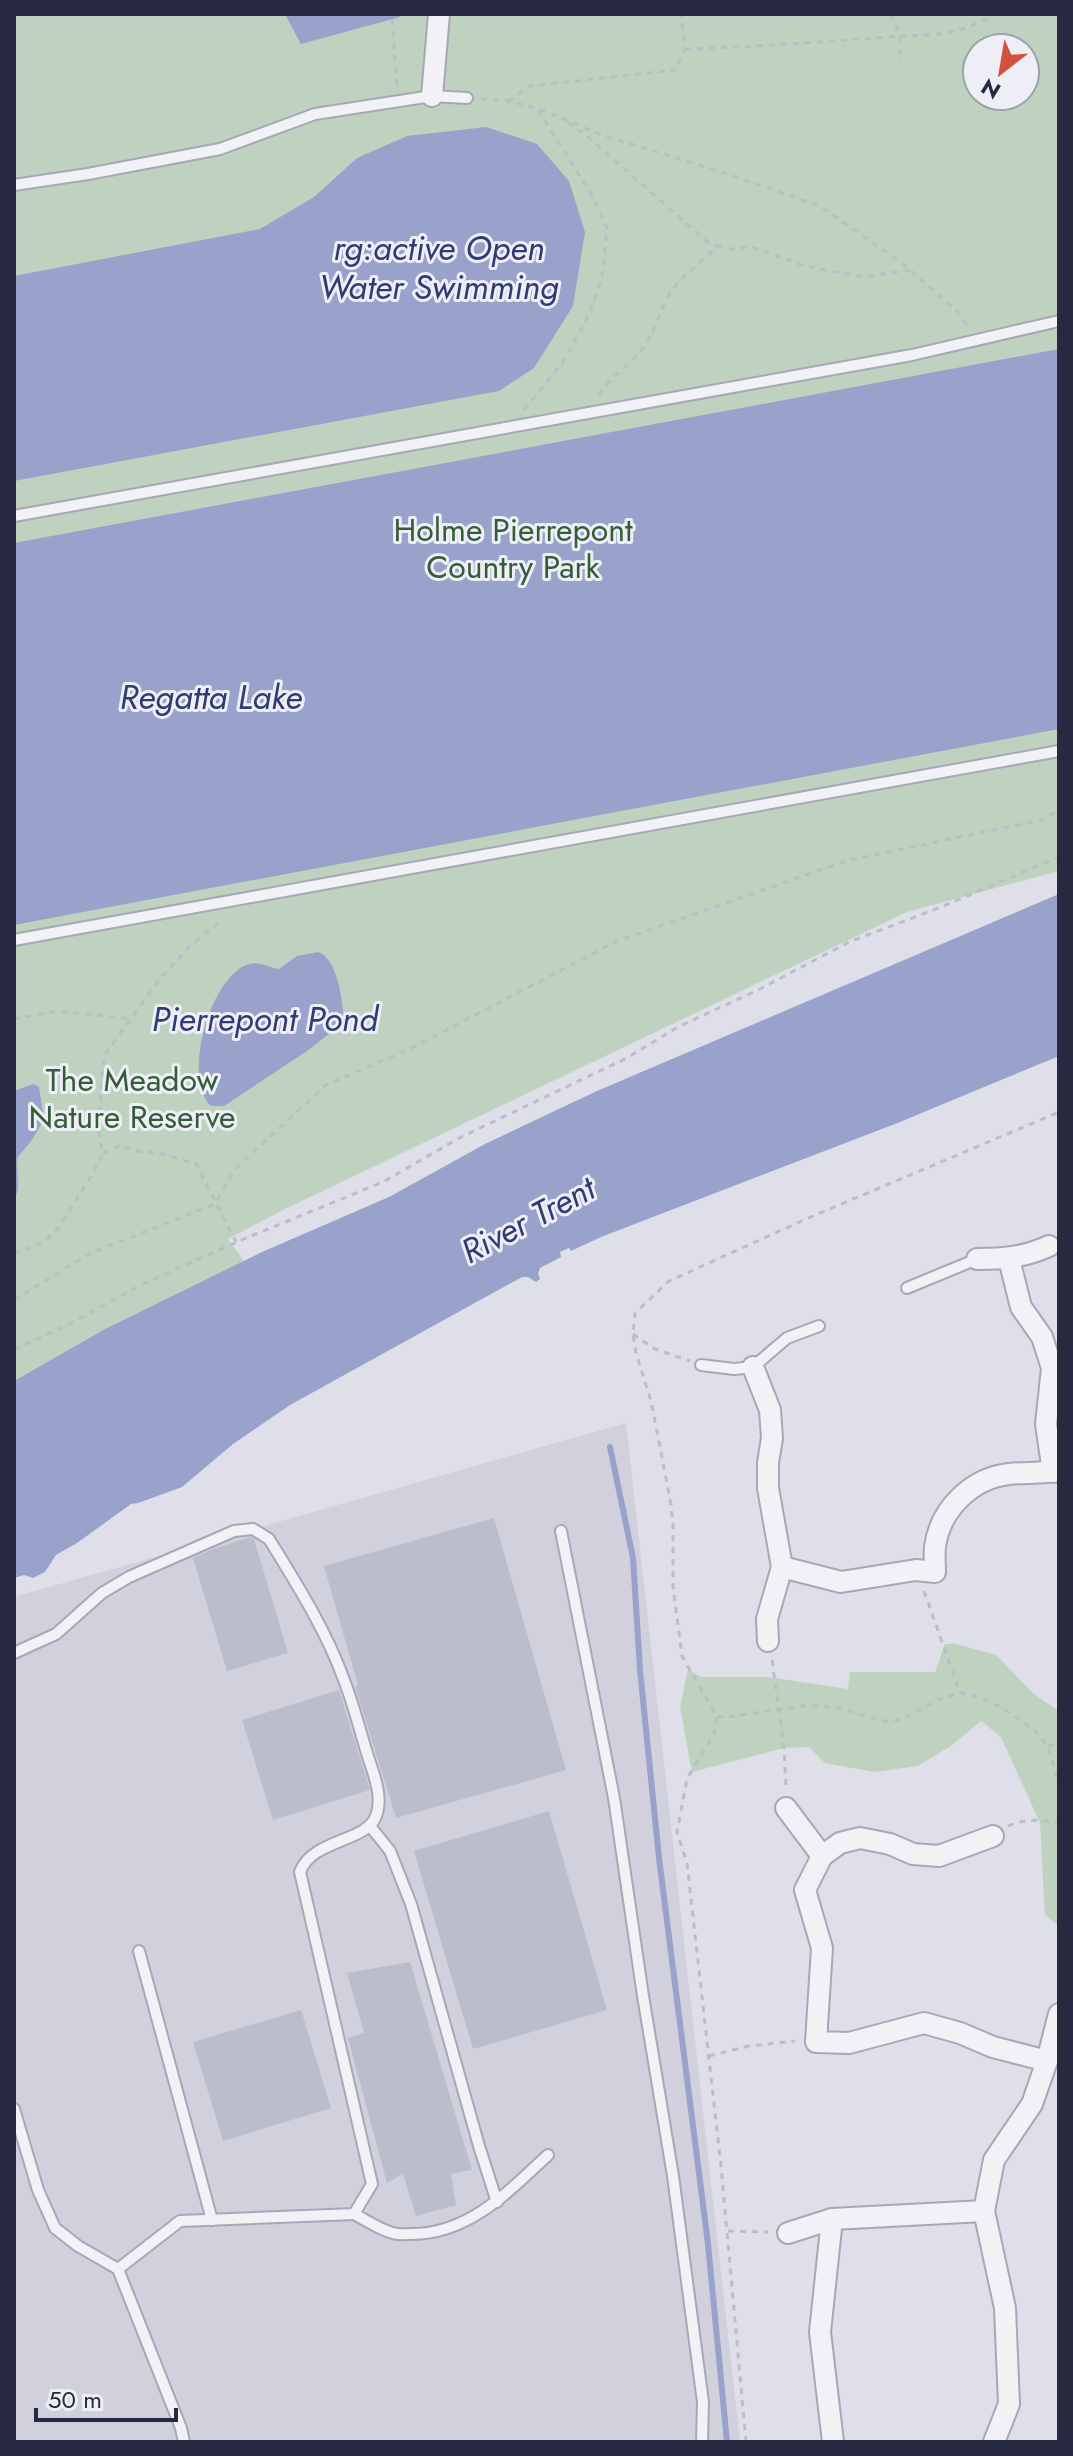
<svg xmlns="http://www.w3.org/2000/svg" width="1073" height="2456" viewBox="0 0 1073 2456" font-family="Jost,sans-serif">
<rect width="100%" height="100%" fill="#dedfe8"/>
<path fill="#d0d1dd" d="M626 1423 740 2442H14V1597Z"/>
<g fill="#bfd2bf" fill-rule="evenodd">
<path d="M14 14H1059V871L907 912 283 1210 228 1239 244 1261 105 1329 14 1381ZM977 48H1025V96H977Z"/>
<path d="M945 1644H956L996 1655 1034 1694 1059 1711V1926L1045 1915 1040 1823 1001 1737 981 1721 952 1745 918 1766 874 1772 825 1763 809 1747 784 1748 692 1772 680 1707 688 1669 701 1677H768L848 1689 850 1672H935Z"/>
</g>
<g fill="#98a2ca">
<path d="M285 14H402L400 17 301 44Z"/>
<path d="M486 127 537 144 569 181 585 232 573 306 534 368 499 391 14 481V276L260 229 314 197 357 158 407 136Z"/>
<path d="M1059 349V729L14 925V543Z"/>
<path d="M1059 894V1056L895 1124 601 1237 571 1251 569 1248 560 1252 561 1257 540 1268 538 1274 540 1279 536 1282 528 1277H522L290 1405 233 1444 182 1487 138 1503 131 1504 77 1543 56 1555 45 1572 33 1578 24 1575 14 1578V1381L105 1329 262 1252 389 1197 485 1144 597 1091Z"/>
<path d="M318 952C338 958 343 1003 344 1022L307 1051 224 1106H211C182 1078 209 983 244 966 258 959 266 967 279 969L297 956Z"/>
<path d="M33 1084 39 1087 44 1119 32 1140 17 1158 18 1189 14 1202V1091Z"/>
</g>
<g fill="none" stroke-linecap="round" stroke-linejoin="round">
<path stroke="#98a2ca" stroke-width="6" d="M610 1447 633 1558 640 1670 659 1858 708 2244 727 2442"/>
</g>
<g fill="#bbbdcb">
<path d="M494 1518 566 1770 396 1818 355 1686 358 1685 324 1566Z"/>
<path d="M251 1537 254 1539 288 1653 227 1671 193 1558 213 1549Z"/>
<path d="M339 1690 370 1790 273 1820 242 1720Z"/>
<path d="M549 1811 607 2010 473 2049 414 1851Z"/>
<path d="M410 1962 472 2170 451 2174 456 2205 416 2216 403 2174 387 2183 348 2038 364 2033 347 1973Z"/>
<path d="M301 2010 331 2108 223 2141 193 2042Z"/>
</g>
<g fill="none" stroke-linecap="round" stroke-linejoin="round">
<defs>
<g id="service">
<path d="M14 185 88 174 220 149 315 114 432 96 467 98"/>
<path d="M14 516 912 355 1059 321"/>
<path d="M14 940 1059 751"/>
<path d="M907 1288 977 1259"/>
<path d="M701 1365 734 1369 753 1367 787 1338 819 1326"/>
<path d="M561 1531 614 1798 643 1996 673 2176 703 2402 702 2442"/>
<path d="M14 1653 56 1634 102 1593 129 1577 234 1531 253 1529 269 1539C296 1583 326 1630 344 1680 353 1703 359 1727 366 1750 372 1771 384 1795 376 1816 367 1842 312 1839 300 1872L372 2184 354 2214 180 2221 118 2269 181 2428 184 2442"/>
<path d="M370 1826 390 1851 411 1904 479 2146 497 2202"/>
<path d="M139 1951 212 2220"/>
<path d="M14 2109 38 2190 55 2228 78 2246 118 2269"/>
<path d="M354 2214C366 2220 380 2230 393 2233 399 2235 406 2234 412 2234 469 2234 509 2191 548 2155"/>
</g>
<g id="minor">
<path d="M432 96 439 14"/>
<path d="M977 1259C1004 1259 1025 1257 1049 1246"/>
<path d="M1009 1259 1021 1307 1042 1337 1052 1368 1046 1424 1053 1472"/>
<path d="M753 1367 770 1410 772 1438 768 1463V1488L782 1567 841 1582 916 1570 935 1572C935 1564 934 1555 935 1547 940 1509 972 1478 1009 1474 1026 1472 1043 1474 1059 1470"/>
<path d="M768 1641 767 1619 782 1567"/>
<path d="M786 1808 822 1856"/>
<path d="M993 1836 939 1856 913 1854 890 1844 860 1838 840 1843 822 1856 805 1890 822 1948 816 2042 849 2043 924 2023 960 2033 993 2047 1047 2061"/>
<path d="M788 2233 832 2219"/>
<path d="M833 2442 820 2332 832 2219 984 2211"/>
<path d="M994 2442 1009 2404 1005 2308 984 2211 994 2160 1032 2104 1047 2061 1059 2014"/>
</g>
</defs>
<use href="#service" stroke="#a7a8b6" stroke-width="14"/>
<use href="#minor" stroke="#a7a8b6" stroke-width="24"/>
<g stroke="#bcbdc7" stroke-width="3" stroke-dasharray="6 6" stroke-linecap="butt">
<path d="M891 14 900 36C942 35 958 34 996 14"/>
<path d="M392 19 397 87"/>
<path d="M685 49 777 45 900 36V62"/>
<path d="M481 99 508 101 537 108 602 135 725 173 820 206 902 263 958 312 968 327"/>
<path d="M508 101 530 86 676 70 685 49 681 14"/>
<path d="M568 122 588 137 709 243 718 246"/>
<path d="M599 395C611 375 632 365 645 345 658 326 661 302 677 284 689 270 705 259 718 246L731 249 752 247 805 266 863 277 911 270"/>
<path d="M524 410 563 362 590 313 602 277 607 228 593 197 537 108"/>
<path d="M14 1019 56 1011 132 1019"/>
<path d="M103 1153 121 1145 134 1151 160 1153 196 1164 236 1242"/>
<path d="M14 1254 46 1241 59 1227 93 1173 103 1153 98 1130 104 1056 159 980 190 946 223 919"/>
<path d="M14 1300 91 1253 215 1204 236 1168 326 1085 412 1048 617 941 846 861 1041 820 1059 810"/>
<path d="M633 1334 655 1349 690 1361"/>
<path d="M14 1350 73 1322 143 1284 246 1238 383 1182 461 1137 627 1058 678 1027 760 989 849 942 941 907 1059 857"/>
<path d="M924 1591 960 1693"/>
<path d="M772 1660 784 1748 786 1788"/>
<path d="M717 1717H728L808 1705 838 1708 883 1721 901 1720 940 1699 960 1693 976 1696 999 1706 1032 1728 1048 1746 1059 1787"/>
<path d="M1048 1746 1059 1743"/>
<path d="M1008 1826C1023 1819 1043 1819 1059 1823"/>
<path d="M709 2056 749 2046 795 2041"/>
<path d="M728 2231 768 2232"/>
<path d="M746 2442 721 2166 687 1863 677 1832 687 1779 714 1734 717 1717 682 1656 673 1586V1523L670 1499 651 1401 636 1353 633 1334 635 1313 669 1281 806 1219 1059 1112"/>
</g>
<use href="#service" stroke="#f1f1f6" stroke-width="10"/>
<use href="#minor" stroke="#f1f1f6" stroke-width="20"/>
</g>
<g text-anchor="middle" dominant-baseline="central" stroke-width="6" stroke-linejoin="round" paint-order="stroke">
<g font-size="32" fill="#345c37" stroke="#eeeff6">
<text x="513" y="530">Holme Pierrepont<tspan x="513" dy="37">Country Park</tspan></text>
<text x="132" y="1080">The Meadow<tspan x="132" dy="37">Nature Reserve</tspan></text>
</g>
<g font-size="34" font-style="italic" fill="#303b75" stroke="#eeeff6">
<text x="439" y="248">rg:active Open<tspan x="439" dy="39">Water Swimming</tspan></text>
<text x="211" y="697">Regatta Lake</text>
<text x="265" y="1019">Pierrepont Pond</text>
<text transform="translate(528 1220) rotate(-28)">River Trent</text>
</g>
</g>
<rect width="1073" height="2456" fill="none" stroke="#272940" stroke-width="32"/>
<g transform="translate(1001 72) rotate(211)"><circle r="38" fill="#eeeff6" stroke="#9ea0ad" stroke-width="2"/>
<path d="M0-6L14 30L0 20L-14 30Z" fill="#d3513e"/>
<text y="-12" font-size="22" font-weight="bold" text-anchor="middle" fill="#272940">N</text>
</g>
<path d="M36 2408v12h140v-12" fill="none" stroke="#272940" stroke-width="4"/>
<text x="48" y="2408" font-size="24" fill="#272940" stroke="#eeeff6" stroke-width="6" paint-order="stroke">50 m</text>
</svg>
